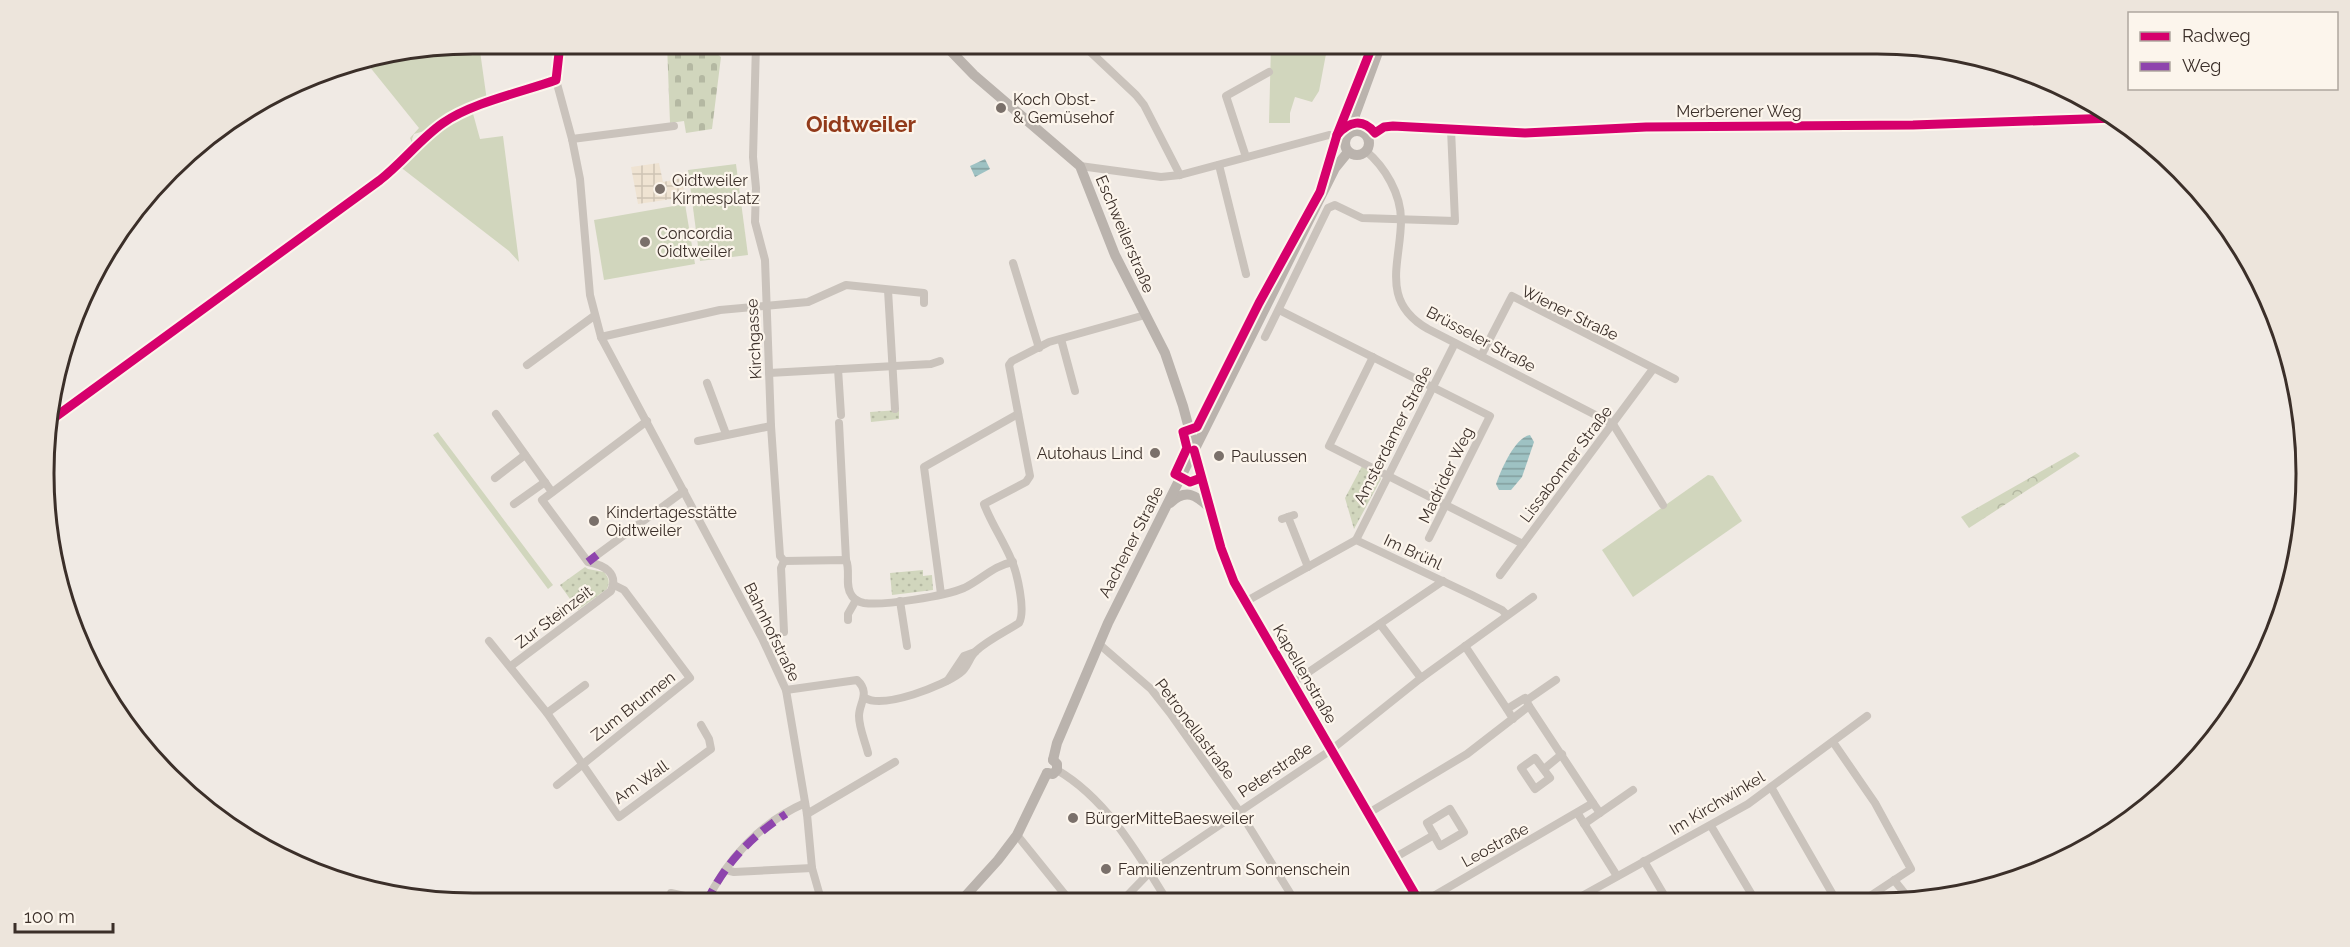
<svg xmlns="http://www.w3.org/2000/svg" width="2350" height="947" viewBox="0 0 2350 947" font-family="Raleway,sans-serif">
<defs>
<pattern id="forest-crowns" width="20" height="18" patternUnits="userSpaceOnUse" patternTransform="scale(1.5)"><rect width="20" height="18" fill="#d1d6bd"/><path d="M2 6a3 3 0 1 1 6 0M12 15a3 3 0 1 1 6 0" fill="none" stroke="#b4b8a2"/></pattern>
<pattern id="cemetery-stones" width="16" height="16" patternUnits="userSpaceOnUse" patternTransform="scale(1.5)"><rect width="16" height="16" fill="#d1d6bd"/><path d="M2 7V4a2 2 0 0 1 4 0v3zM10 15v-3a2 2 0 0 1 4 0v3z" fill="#b4b8a2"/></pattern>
<pattern id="park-dots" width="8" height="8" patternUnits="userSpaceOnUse" patternTransform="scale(1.5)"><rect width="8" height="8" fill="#d1d6bd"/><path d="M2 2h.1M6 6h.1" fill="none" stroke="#b4b8a2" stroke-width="1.8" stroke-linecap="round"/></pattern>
<pattern id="plaza-grid" width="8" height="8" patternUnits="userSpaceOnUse" patternTransform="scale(1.5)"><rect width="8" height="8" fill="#efe3d2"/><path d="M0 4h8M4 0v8" fill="none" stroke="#cec3b4"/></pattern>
<pattern id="water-rules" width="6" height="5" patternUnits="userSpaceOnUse" patternTransform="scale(1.5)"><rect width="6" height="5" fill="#9ec2c3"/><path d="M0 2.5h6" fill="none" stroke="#829e9e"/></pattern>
</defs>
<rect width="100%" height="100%" fill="#f0eae4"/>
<g fill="#d1d6bd">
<path d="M473 44H479L487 101 450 117 431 129 414 134 412 139 414 148 410 138 419 128 365 61Z"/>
<path d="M1271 44H1322L1321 54H1326L1319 91 1312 102 1295 97 1290 113V123H1269Z"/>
<path d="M472 110 480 139 503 136 519 262 509 251 399 166 440 127Z"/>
<path d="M736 164 748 255 700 261 688 170Z"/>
<path d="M685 204 695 264 604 280 594 220Z"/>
<path d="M438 432 440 435 553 585 548 589 433 435Z"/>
<path d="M1708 475 1713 476 1742 521 1633 597 1602 550Z"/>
</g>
<path fill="url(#forest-crowns)" d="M2075 452 2080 456 1969 528 1961 517Z"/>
<path fill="url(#cemetery-stones)" d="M667 44H709L714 52 721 57 712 129 686 133 684 121 670 123Z"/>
<g fill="url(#park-dots)">
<path d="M899 410V419L871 422 870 412Z"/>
<path d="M1362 466 1379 474 1381 479 1354 529 1345 498Z"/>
<path d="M585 567 588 569 604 572C609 578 610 582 607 589L578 610 560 585Z"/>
<path d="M923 570V576L932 575 933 590 892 595 890 573Z"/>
</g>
<path fill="url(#plaza-grid)" d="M659 163 663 182 682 178 685 197 638 204 631 167Z"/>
<g fill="url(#water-rules)">
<path d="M985 159 990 169 975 177 970 166Z"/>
<path d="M1530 435 1534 442 1522 477 1511 490H1499L1496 484C1501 470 1515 437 1530 435Z"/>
</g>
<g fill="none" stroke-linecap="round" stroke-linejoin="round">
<g stroke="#cac3bc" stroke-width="8">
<path d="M560 44 556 80 572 139 580 179 590 295 601 337 762 638 786 690 807 814 812 868 822 903"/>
<path d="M756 44 753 157 756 188 755 222 765 260 771 426 780 556 784 561 781 568 784 632"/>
<path d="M1082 44 1136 95 1144 105 1180 175"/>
<path d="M475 108 556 80"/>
<path d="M1368 138 1384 127 1393 126 1525 133 1646 127 1913 125 2115 118"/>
<path d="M572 139 674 126"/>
<path d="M1366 151C1385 167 1401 194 1401 220 1401 262 1379 301 1428 329L1613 424 1663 505"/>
<path d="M1246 157 1226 96 1269 72"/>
<path d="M1219 165 1246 274"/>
<path d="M1080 166 1161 177 1180 175 1329 135 1346 138"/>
<path d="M1013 263 1039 348"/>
<path d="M888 290 895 409"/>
<path d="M1279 310 1490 416 1429 538"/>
<path d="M601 337 720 310 808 302 846 285 924 293V303"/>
<path d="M1265 337 1328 208 1335 205 1362 218 1455 221 1451 129"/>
<path d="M1061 339 1075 391"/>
<path d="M1481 356 1512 296 1675 379"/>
<path d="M1373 357 1329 446 1523 544"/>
<path d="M527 365 594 316"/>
<path d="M838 369 841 415"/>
<path d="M769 373 931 364 940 361"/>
<path d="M707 383 726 434"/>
<path d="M496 414 552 492"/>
<path d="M839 423 846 560"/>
<path d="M698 441 771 426"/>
<path d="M495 478 525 455"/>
<path d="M514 504 545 482"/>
<path d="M1288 517 1308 567"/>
<path d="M1282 519 1294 515"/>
<path d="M1356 540 1455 343"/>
<path d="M597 555 684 491"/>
<path d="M784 561 846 560C851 571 844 586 852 596 855 600 859 602 864 603 884 606 945 596 964 588 981 580 994 565 1013 562"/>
<path d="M1500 575 1653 369"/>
<path d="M941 594 924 467 1018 414"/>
<path d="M900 601 907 646"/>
<path d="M1245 602 1356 540 1472 595 1502 610 1507 615"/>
<path d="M848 620V614L856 600"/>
<path d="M1380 624 1421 678"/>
<path d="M489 641 547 713 619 817 711 749 709 739 701 725"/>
<path d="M1099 644 1151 689 1170 713 1240 812 1295 901"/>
<path d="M1465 646 1507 709"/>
<path d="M511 666 611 591C619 573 604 565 588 562L542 500 647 421"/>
<path d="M948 680 964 656 975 652"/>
<path d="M1294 682 1443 581"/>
<path d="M786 690 857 680C871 693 859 703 859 716 859 728 865 741 868 753"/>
<path d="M865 698C884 709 943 686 960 673 968 668 969 657 976 651 988 640 1005 632 1019 623 1026 611 1017 572 1011 559 1003 540 991 523 984 504L1026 482 1030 476 1009 365 1012 361 1049 342 1145 315"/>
<path d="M1527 700 1556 680"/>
<path d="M1529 706 1593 803"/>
<path d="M547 713 585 685"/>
<path d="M1833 742 1875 803 1911 869 1864 900"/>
<path d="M1535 758 1550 778 1535 789 1521 768Z"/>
<path d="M1544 769 1562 754"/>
<path d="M1057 770C1107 799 1138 854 1168 902"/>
<path d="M557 785 690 678 624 590 614 585"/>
<path d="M1771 787 1836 900"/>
<path d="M1450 809 1464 832 1440 846 1427 823Z"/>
<path d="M807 814 895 762"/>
<path d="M1367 814 1467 754 1529 706 1525 698 1507 709 1513 719"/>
<path d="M1578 814 1617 876"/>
<path d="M1584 824 1633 790"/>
<path d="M1711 826 1755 900"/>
<path d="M1017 835 1071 902"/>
<path d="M1394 858 1434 835"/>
<path d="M1644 861 1667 900"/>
<path d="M726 870 734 872 812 868"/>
<path d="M1894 880 1910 900"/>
<path d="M671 893 707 901"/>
<path d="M1425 901 1593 803 1600 813"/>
<path d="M1573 901 1748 804 1867 716"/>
<path d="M1121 902 1150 872 1331 750 1421 678 1533 597"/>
<path d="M706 903C726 860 761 822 805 803"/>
</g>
<g stroke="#bab3ad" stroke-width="10">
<path d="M944 44 974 75 1080 166 1115 255 1165 353 1183 406 1221 548 1234 582 1419 901"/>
<path d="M1355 131V115L1381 44"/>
<circle cx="1357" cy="143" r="12"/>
<path d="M1170 503C1186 488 1196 495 1210 508"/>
<path d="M1053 760 1057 743 1108 623 1335 168 1348 152"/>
<path d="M1047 773 1053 774 1057 770V764L1053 760"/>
<path d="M960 902 998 860 1017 835 1047 773"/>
</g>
<g stroke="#8e44ad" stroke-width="8" stroke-dasharray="15 8" stroke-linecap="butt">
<path d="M588 562 597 555"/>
<path d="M706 903C724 865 750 837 786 814"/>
</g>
<defs>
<g id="cycleway">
<path d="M1337 135C1349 121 1363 118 1375 133L1384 127 1393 126 1525 133 1646 127 1913 125 2115 118"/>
<path d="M47 423 380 180C403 162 420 139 443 123 471 103 522 92 556 80L560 44"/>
<path d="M1194 450 1221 548 1234 582 1419 901"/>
<path d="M1201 478 1190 482 1175 474 1187 448 1183 432 1197 427 1259 303 1320 192 1337 135 1373 44"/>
</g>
</defs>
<use href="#cycleway" stroke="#fcf5ec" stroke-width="13"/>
<use href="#cycleway" stroke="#d6006c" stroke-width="9"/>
</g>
<g fill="#7a706a" stroke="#fcf5ec" stroke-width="2">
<circle cx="1001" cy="108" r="6"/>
<circle cx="660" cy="189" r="6"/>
<circle cx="645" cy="242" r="6"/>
<circle cx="1155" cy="453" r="6"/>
<circle cx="1219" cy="456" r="6"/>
<circle cx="594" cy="521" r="6"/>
<circle cx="1073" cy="818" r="6"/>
<circle cx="1106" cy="869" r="6"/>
</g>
<g text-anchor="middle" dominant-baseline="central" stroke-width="4.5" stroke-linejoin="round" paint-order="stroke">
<g font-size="16" fill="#3b2f29" stroke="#fcf5ec" text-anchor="start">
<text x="1013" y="99">Koch Obst-<tspan x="1013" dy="18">&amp; Gemüsehof</tspan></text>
<text x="672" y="180">Oidtweiler<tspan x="672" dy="18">Kirmesplatz</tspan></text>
<text x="657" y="233">Concordia<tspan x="657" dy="18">Oidtweiler</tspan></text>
<text x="1143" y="453" text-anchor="end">Autohaus Lind</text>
<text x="1231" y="456">Paulussen</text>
<text x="606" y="512">Kindertagesstätte<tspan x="606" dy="18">Oidtweiler</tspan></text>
<text x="1085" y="818">BürgerMitteBaesweiler</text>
<text x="1118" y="869">Familienzentrum Sonnenschein</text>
</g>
<g font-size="16" fill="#3b2f29" stroke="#fcf5ec">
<text x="1739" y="111">Merberener Weg</text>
<text transform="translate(1125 234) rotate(67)">Eschweilerstraße</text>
<text transform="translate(1570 313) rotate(26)">Wiener Straße</text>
<text transform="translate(754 339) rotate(-93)">Kirchgasse</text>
<text transform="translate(1481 339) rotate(28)">Brüsseler Straße</text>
<text transform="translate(1393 435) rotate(-63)">Amsterdamer Straße</text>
<text transform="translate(1566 464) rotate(-53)">Lissabonner Straße</text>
<text transform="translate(1446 475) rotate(-64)">Madrider Weg</text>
<text transform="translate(1131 542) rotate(-63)">Aachener Straße</text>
<text transform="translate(1413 552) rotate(25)">Im Brühl</text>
<text transform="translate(554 617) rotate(-37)">Zur Steinzeit</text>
<text transform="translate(772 632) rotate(64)">Bahnhofstraße</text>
<text transform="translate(1305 674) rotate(60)">Kapellenstraße</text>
<text transform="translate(633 706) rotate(-38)">Zum Brunnen</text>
<text transform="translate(1195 729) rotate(53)">Petronellastraße</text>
<text transform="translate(1275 770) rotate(-34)">Peterstraße</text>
<text transform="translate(641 782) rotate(-35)">Am Wall</text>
<text transform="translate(1717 803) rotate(-31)">Im Kirchwinkel</text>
<text transform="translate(1495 845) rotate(-29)">Leostraße</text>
</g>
<g font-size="22" font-weight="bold" fill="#923a1a" stroke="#fcf5ec">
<text x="861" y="124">Oidtweiler</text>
</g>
</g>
<path d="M0 0H2350V947H0ZM473 54H1877A419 419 0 0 1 2296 473V474A419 419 0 0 1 1877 893H473A419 419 0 0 1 54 474V473A419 419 0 0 1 473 54Z" fill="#ede5dc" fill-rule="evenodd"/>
<path fill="none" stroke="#3b2f29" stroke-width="3" d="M473 54H1877A419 419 0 0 1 2296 473V474A419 419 0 0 1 1877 893H473A419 419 0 0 1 54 474V473A419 419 0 0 1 473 54Z"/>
<rect x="2128" y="12" width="210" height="78" fill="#fcf5ec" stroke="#afa69e" stroke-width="1.5"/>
<rect x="2140" y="32" width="30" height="9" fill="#d6006c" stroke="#afa69e" stroke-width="1.5"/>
<text x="2182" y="42" font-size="18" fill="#3b2f29">Radweg</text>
<rect x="2140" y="62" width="30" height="9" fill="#8e44ad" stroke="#afa69e" stroke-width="1.5"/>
<text x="2182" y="72" font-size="18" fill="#3b2f29">Weg</text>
<path d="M15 923v9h98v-9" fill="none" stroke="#3b2f29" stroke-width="3"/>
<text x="24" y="923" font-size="18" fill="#3b2f29" stroke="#fcf5ec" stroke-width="4.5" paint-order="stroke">100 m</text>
</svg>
